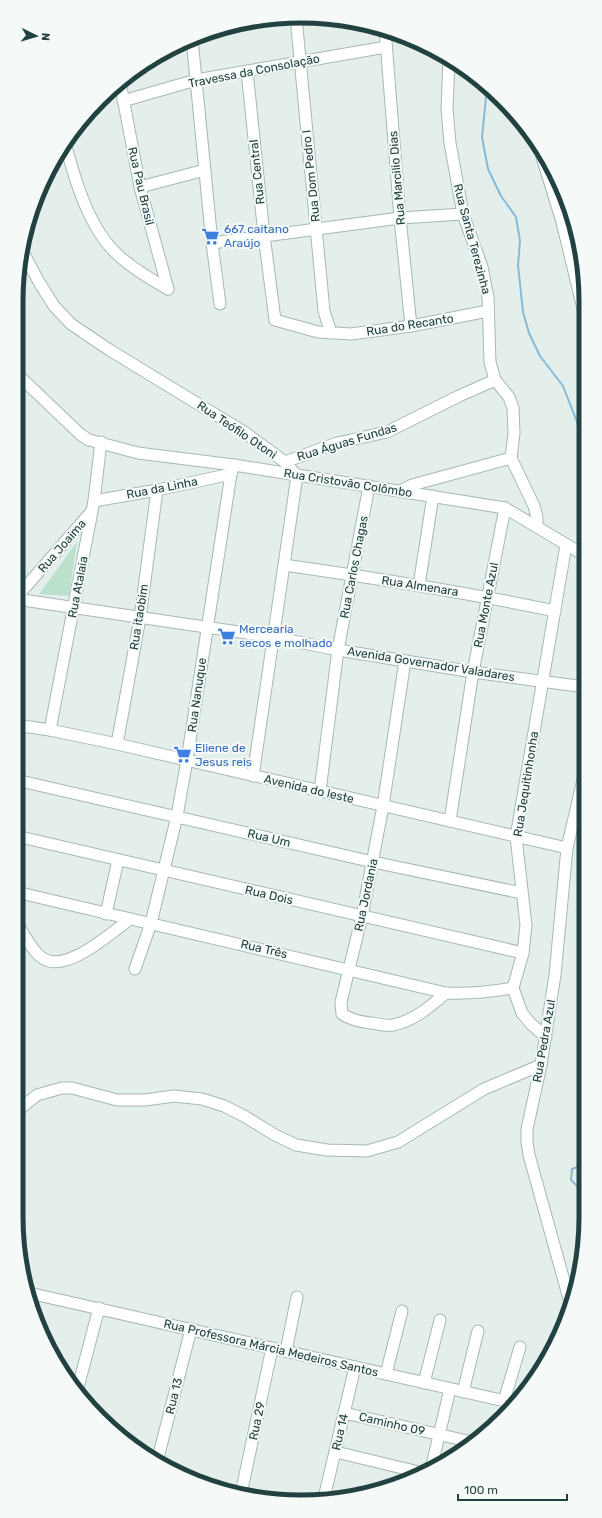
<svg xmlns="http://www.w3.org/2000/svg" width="602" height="1518" viewBox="0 0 602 1518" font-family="Rubik,sans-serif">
<rect width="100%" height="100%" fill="#e4efec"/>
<path fill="#bbe1cd" d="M77 542 69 596 39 594Z"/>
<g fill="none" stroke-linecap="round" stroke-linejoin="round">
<g stroke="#87bad8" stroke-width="2">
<path d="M487 88 482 137 488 169 501 196 516 217 520 241 518 265 523 312 529 333 540 356 563 386 577 422 584 449"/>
<path d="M586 1164 572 1169 571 1180 581 1190 586 1199"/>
</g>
<defs>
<g id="minor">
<path d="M296 17 324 311 331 333"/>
<path d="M385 29 400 218 411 326"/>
<path d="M192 39 212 243 220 304"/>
<path d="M449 59 447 109 450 143 463 214 482 267 488 297 490 362 495 380 509 397 513 408 514 433 511 458 534 506 537 517V527"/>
<path d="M247 71 264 235 275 320 318 332 351 334 411 326 488 311"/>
<path d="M120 82 140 187 168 289"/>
<path d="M123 101 196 80 386 47"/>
<path d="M65 143C75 180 89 229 118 255 133 269 150 279 168 289"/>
<path d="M542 157 562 222 584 313"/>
<path d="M140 187 205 170"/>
<path d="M212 243 400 218 463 214"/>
<path d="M24 254 39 282 54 306 71 324 108 349 244 432 285 462 297 476 253 776"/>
<path d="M16 373 81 435 89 440 138 453 234 465 505 508 584 555"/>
<path d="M285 462 337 443 387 432 459 396 495 380"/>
<path d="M400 491 412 485 511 458"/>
<path d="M94 501 157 490 231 474"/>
<path d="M284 565C375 578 465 592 555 611"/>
<path d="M419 585 433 496"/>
<path d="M16 598 91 512"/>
<path d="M16 599 273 637 338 650 473 672 585 687"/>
<path d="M405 661 383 806 362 916 341 1002 342 1014C351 1020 361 1022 371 1023 378 1024 386 1026 393 1025 414 1021 431 1006 446 993"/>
<path d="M16 725 50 730 117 744 567 848"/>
<path d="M50 730 94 501 101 442"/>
<path d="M117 744 140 618 157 490"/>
<path d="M16 780 373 862 522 893"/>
<path d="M320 791 338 650 369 486"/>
<path d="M450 821 473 672 505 508"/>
<path d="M16 836 523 953"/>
<path d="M16 892 446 993C469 994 490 992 513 988"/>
<path d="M106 914 118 860"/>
<path d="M16 922C24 933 30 949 41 957 64 976 111 933 130 919"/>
<path d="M135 969 151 923 177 816 187 760 231 474 234 465"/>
<path d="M546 1037 531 1024 522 1013 513 988 523 953 526 925 516 837 566 545"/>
<path d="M16 1112 37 1095 62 1088H72L117 1100H145L174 1096 202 1099 224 1106 244 1116 275 1135 296 1145 327 1150 367 1151 398 1142 484 1089 541 1065"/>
<path d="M29 1293 514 1403"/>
<path d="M571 1306 529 1155 527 1142V1129L541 1065 555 975 567 848 585 771"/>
<path d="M286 1351 297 1297"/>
<path d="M386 1374 402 1311"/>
<path d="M424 1383 440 1320"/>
<path d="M77 1391 99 1308"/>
<path d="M463 1392 478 1331"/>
<path d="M504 1401 520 1347"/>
<path d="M344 1413 472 1442"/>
<path d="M336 1452 423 1473"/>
<path d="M157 1462 191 1329"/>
<path d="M431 1469 450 1389"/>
<path d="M241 1494 272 1348"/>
<path d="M324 1498 355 1367"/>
</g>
</defs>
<use href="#minor" stroke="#a6b8b5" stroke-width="13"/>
<use href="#minor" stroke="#fff" stroke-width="11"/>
</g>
<defs>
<symbol id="supermarket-bare" viewBox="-9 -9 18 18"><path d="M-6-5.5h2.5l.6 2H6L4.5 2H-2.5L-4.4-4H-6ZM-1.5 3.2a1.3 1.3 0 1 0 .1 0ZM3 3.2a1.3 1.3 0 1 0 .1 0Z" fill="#3f7fe0" stroke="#f5faf9" stroke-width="2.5" paint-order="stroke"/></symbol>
</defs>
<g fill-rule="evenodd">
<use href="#supermarket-bare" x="198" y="224" width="25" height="25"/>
<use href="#supermarket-bare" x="214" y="624" width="25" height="25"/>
<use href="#supermarket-bare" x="170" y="742" width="25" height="25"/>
</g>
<g text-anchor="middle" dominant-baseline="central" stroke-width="4" stroke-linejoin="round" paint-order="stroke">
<g font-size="12" fill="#214240" stroke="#f5faf9">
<text transform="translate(254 71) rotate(-11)">Travessa da Consolação</text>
<text transform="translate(257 172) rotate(-96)">Rua Central</text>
<text transform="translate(311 176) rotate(-96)">Rua Dom Pedro I</text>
<text transform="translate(397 178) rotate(-95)">Rua Marcilio Dias</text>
<text transform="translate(141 186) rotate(77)">Rua Pau Brasil</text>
<text transform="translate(472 239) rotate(75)">Rua Santa Terezinha</text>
<text transform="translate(410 325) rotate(-9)">Rua do Recanto</text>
<text transform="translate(237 430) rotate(34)">Rua Teófilo Otoni</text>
<text transform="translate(347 442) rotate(-17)">Rua Águas Fundas</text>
<text transform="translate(348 483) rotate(9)">Rua Cristovão Colômbo</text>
<text transform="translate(162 488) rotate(-11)">Rua da Linha</text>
<text transform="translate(62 546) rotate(-49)">Rua Joaima</text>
<text transform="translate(354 567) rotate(-79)">Rua Carlos Chagas</text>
<text transform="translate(420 586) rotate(9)">Rua Almenara</text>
<text transform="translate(78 587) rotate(-79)">Rua Atalaia</text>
<text transform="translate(486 605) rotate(-79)">Rua Monte Azul</text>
<text transform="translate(139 617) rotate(-81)">Rua itaobim</text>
<text transform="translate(431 664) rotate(9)">Avenida Governador Valadares</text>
<text transform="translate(197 695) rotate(-82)">Rua Nanuque</text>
<text transform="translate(526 784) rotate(-81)">Rua Jequitinhonha</text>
<text transform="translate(309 789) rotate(13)">Avenida do leste</text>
<text transform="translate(269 838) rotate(13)">Rua Um</text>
<text transform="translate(269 895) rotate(13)">Rua Dois</text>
<text transform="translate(366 895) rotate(-78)">Rua Jordania</text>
<text transform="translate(264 949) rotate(13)">Rua Três</text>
<text transform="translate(544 1041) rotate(-80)">Rua Pedra Azul</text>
<text transform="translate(271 1348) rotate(13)">Rua Professora Márcia Medeiros Santos</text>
<text transform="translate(174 1396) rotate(-76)">Rua 13</text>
<text transform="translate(257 1421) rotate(-78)">Rua 29</text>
<text transform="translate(392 1424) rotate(13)">Caminho 09</text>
<text transform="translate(340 1432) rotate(-77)">Rua 14</text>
</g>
<g font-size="12" fill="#366cbe" stroke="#f5faf9" text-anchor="start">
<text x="224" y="229">667 caitano<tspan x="224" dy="14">Araújo</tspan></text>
<text x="239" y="629">Mercearia<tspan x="239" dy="14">secos e molhado</tspan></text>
<text x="195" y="748">Eliene de<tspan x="195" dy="14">Jesus reis</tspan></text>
</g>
</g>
<path d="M0 0H602V1518H0ZM301 23H301A278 278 0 0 1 579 301V1217A278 278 0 0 1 301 1495H301A278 278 0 0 1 23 1217V301A278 278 0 0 1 301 23Z" fill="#f5faf9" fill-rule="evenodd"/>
<path fill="none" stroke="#214240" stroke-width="5" d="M301 23H301A278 278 0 0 1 579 301V1217A278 278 0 0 1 301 1495H301A278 278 0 0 1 23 1217V301A278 278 0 0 1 301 23Z"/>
<g transform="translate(36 36) rotate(95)" stroke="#f5faf9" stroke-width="3" paint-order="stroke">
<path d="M0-3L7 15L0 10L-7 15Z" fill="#214240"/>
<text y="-6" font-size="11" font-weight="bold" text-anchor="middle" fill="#214240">N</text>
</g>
<path d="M458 1494v6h109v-6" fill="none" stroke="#214240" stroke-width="2"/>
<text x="464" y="1494" font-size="12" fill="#214240" stroke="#f5faf9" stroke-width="3" paint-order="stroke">100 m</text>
</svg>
